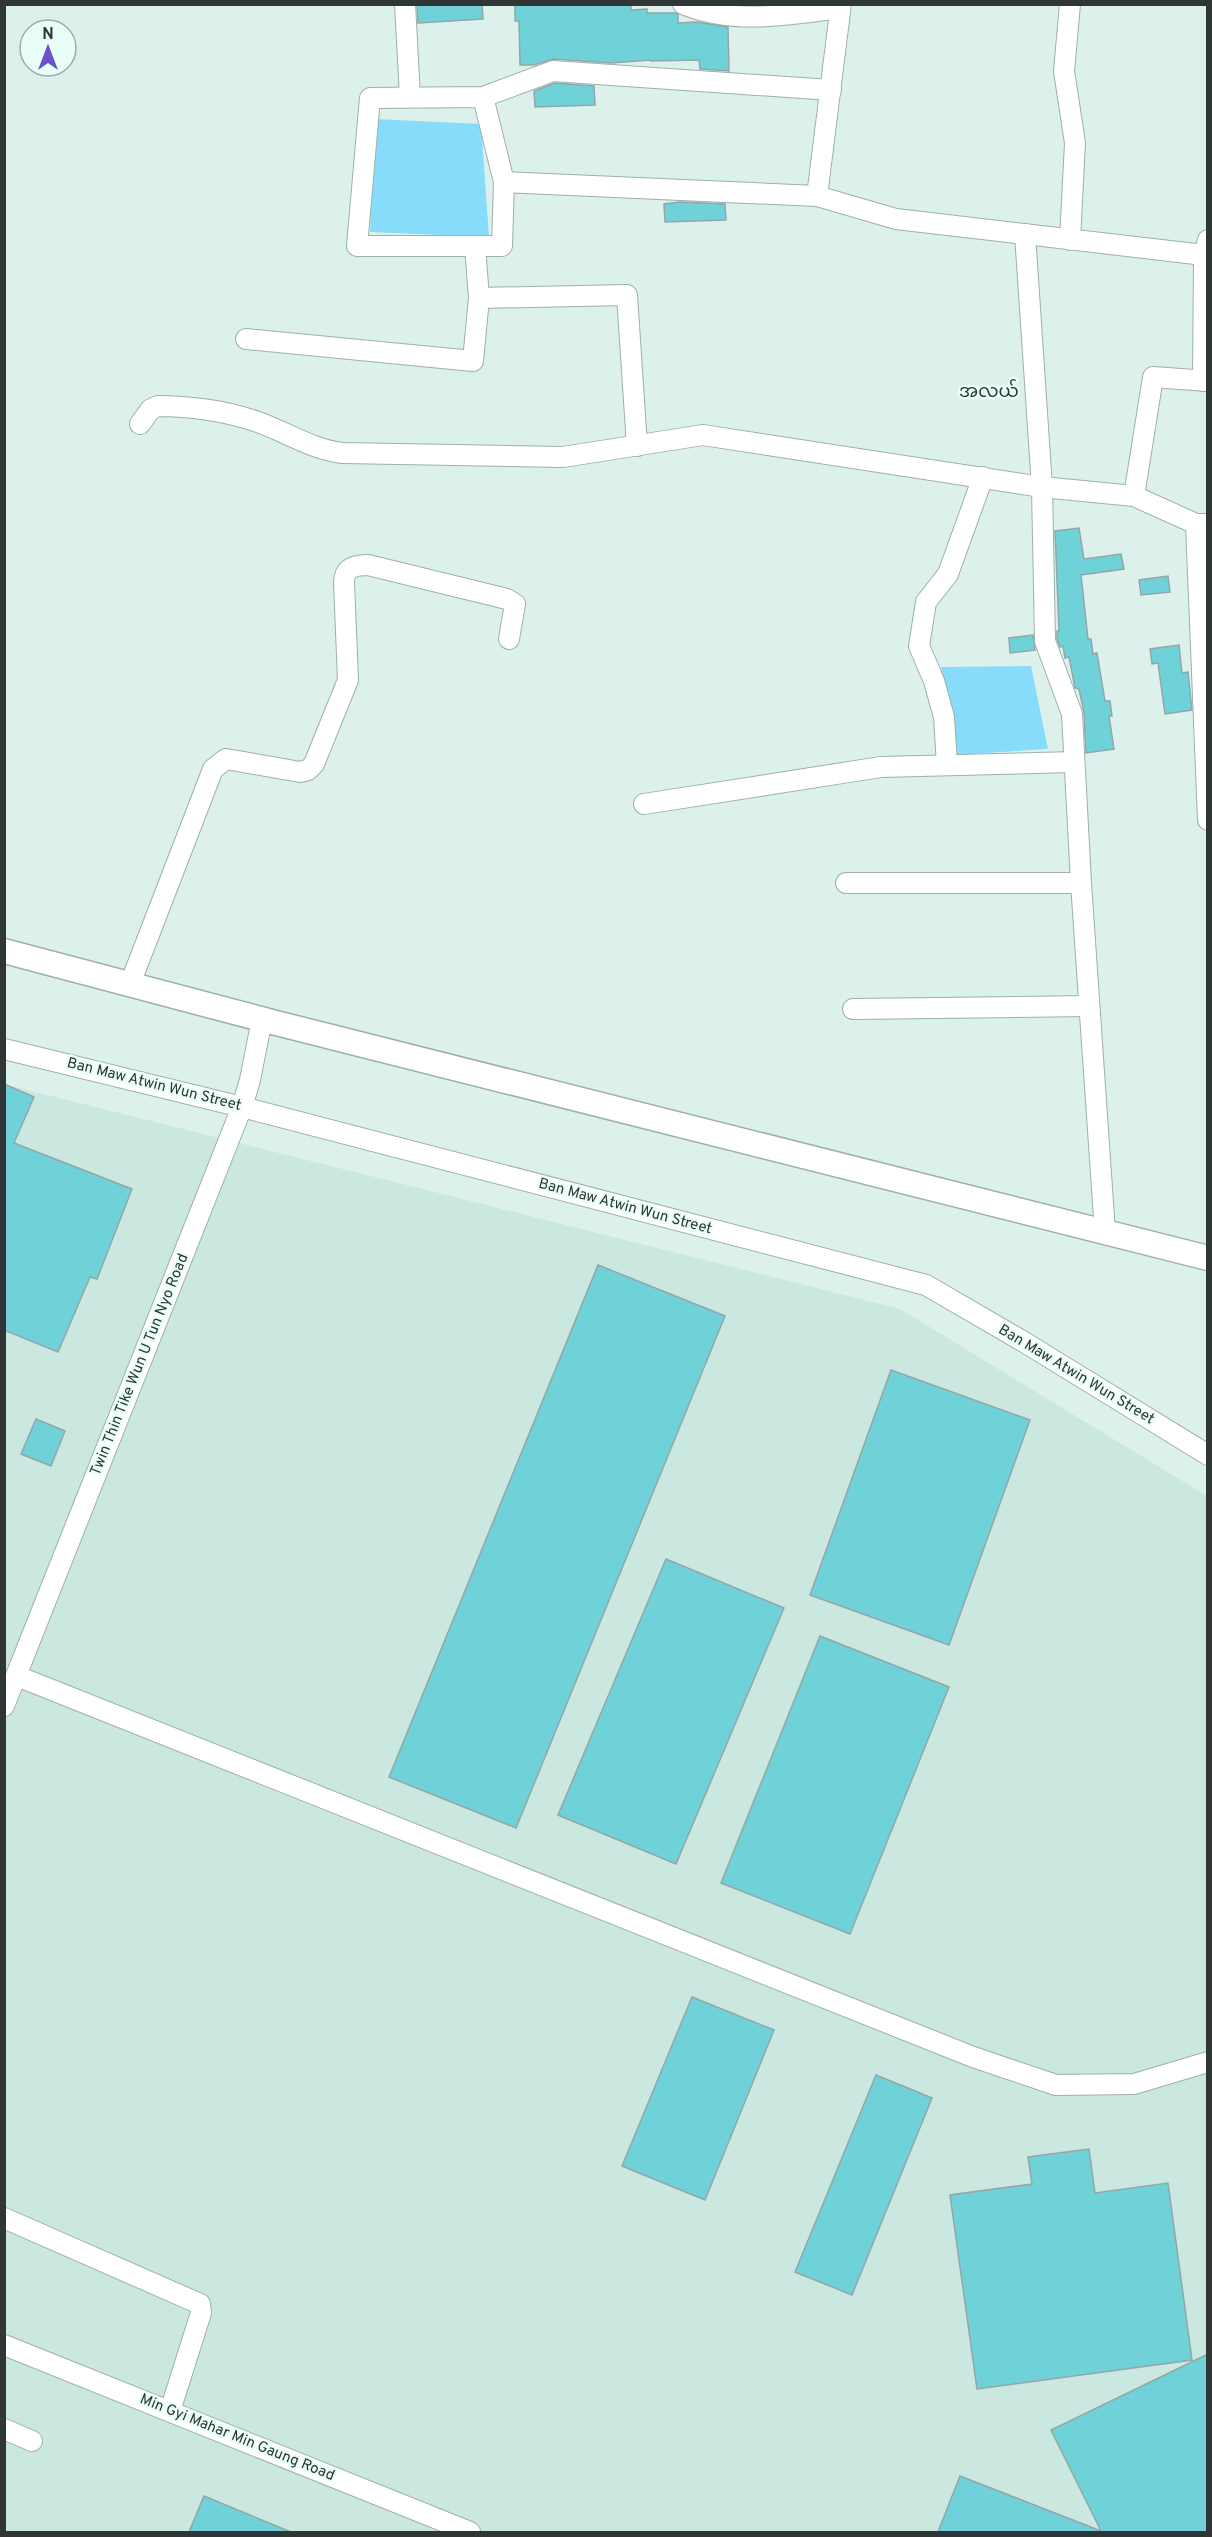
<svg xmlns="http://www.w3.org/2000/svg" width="1212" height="2537" viewBox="0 0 1212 2537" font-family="Overpass,'Noto Sans Myanmar',sans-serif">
<rect width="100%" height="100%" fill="#ddf1ec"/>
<path fill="#cae7e0" d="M4 1084 900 1309 1207 1496V2532H5Z"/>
<g fill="#86dcfa">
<path d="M375 119 481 124 489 237 370 232Z"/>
<path d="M1031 666 1048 749 956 755 941 667Z"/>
</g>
<g fill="#70d2d9" stroke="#93a6a8" stroke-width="1.5">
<path d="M417 4H482L483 19 418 23Z"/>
<path d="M515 4 631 5V10L647 9V13H675L678 14V23L697 22 728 27 729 71 700 69 699 60 651 61V60L611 63 554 59 534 65H520L519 21H515Z"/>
<path d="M555 83 594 86 595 105 535 107 534 91Z"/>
<path d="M680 202 725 204 726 220 665 222 664 204Z"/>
<path d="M1079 528 1084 559 1121 554 1124 569 1081 575 1088 639H1091L1093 654 1097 653 1105 701H1110L1112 716H1109L1114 749 1086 753 1084 713 1079 689 1075 688 1069 657 1065 658 1063 646 1060 647 1057 639V631H1059L1055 531Z"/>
<path d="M1168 576 1170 592 1141 595 1139 580Z"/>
<path d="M1033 635 1035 650 1010 653 1009 638Z"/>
<path d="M1179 645 1182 673 1188 672 1192 710 1165 714 1158 663 1152 664 1150 649Z"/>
<path d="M4 1084 34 1097 14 1143 132 1189 97 1279 90 1277 58 1352 4 1330Z"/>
<path d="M598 1265 725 1316 516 1828 389 1777Z"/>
<path d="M891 1370 1030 1420 949 1645 810 1595Z"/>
<path d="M36 1419 65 1431 51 1466 21 1454Z"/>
<path d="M666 1559 784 1608 676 1864 558 1815Z"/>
<path d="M820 1636 949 1687 850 1934 721 1883Z"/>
<path d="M692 1997 774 2030 705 2200 622 2166Z"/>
<path d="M876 2075 932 2098 852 2295 795 2272Z"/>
<path d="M1089 2149 1095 2193 1168 2183 1192 2360 977 2389 950 2195 1032 2184 1028 2157Z"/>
<path d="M1208 2354V2532H938L960 2476 1101 2531 1051 2430Z"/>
<path d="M204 2496 291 2532H189Z"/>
</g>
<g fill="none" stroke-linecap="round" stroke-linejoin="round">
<defs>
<g id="minor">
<path d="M405 4 410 97"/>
<path d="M683 4C733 25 788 15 840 8"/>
<path d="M483 97 504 182 502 246H357L370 98 483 97 553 71 831 90"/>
<path d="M504 182 817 196 896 219 1204 255"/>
<path d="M817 196 841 4"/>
<path d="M1025 234 1042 487 1045 641 1072 714 1081 883 1105 1232"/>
<path d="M1070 240 1075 143 1064 71 1070 4"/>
<path d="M479 298 627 295 637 446"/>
<path d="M246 339 473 361 479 298 475 246"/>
<path d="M1203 381 1204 255 1208 240"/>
<path d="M140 424 151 409 158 406C189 406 226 411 255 421 285 431 312 450 343 453L563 457 703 435 1042 487 1134 496 1196 524H1208"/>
<path d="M1134 496 1153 377 1208 381"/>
<path d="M1196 524 1208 820"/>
<path d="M947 765 944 717 934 681 919 646 926 602 948 574 983 477"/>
<path d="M644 804 881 767 1074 762"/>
<path d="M846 883H1081"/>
<path d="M130 984 213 769 226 759 300 772 308 770 314 764 348 680 344 583C344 567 355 565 368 565L507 599 515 604 509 639"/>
<path d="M853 1009 1089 1006"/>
<path d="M4 1049 242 1107 926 1285 1024 1342 1208 1455"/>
<path d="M17 1676 973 2057 1056 2085 1134 2084 1208 2062"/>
<path d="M4 1706 242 1107 250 1080 262 1019"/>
<path d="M4 2218 200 2304 201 2313 170 2411"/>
<path d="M4 2345 470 2532"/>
<path d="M4 2429 32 2441"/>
</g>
<path id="major" d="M4 951 276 1023 1208 1258"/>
</defs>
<use href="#minor" stroke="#9db0ac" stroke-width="22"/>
<use href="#major" stroke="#9db0ac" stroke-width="27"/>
<use href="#minor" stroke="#fff" stroke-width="20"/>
<use href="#major" stroke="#fff" stroke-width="24"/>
</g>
<g text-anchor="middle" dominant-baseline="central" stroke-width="5" stroke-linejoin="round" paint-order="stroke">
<g font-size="15" fill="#2f3635" stroke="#eafef9">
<text transform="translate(154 1085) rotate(14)">Ban Maw Atwin Wun Street</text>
<text transform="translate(625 1207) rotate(15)">Ban Maw Atwin Wun Street</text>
<text transform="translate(140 1365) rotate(-68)">Twin Thin Tike Wun U Tun Nyo Road</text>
<text transform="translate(1076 1375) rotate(31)">Ban Maw Atwin Wun Street</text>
<text transform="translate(237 2438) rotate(22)">Min Gyi Mahar Min Gaung Road</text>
</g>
<g font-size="18" fill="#2f3635" stroke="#eafef9">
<text x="989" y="392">အလယ်</text>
</g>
</g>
<rect width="1212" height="2537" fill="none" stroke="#2f3635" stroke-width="12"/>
<g transform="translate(48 48)"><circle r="28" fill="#eafef9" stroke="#9faeab" stroke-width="1.5"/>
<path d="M0-4.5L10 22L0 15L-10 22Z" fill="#6a53cd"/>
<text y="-9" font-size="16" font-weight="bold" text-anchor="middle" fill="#2f3635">N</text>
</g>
</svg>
